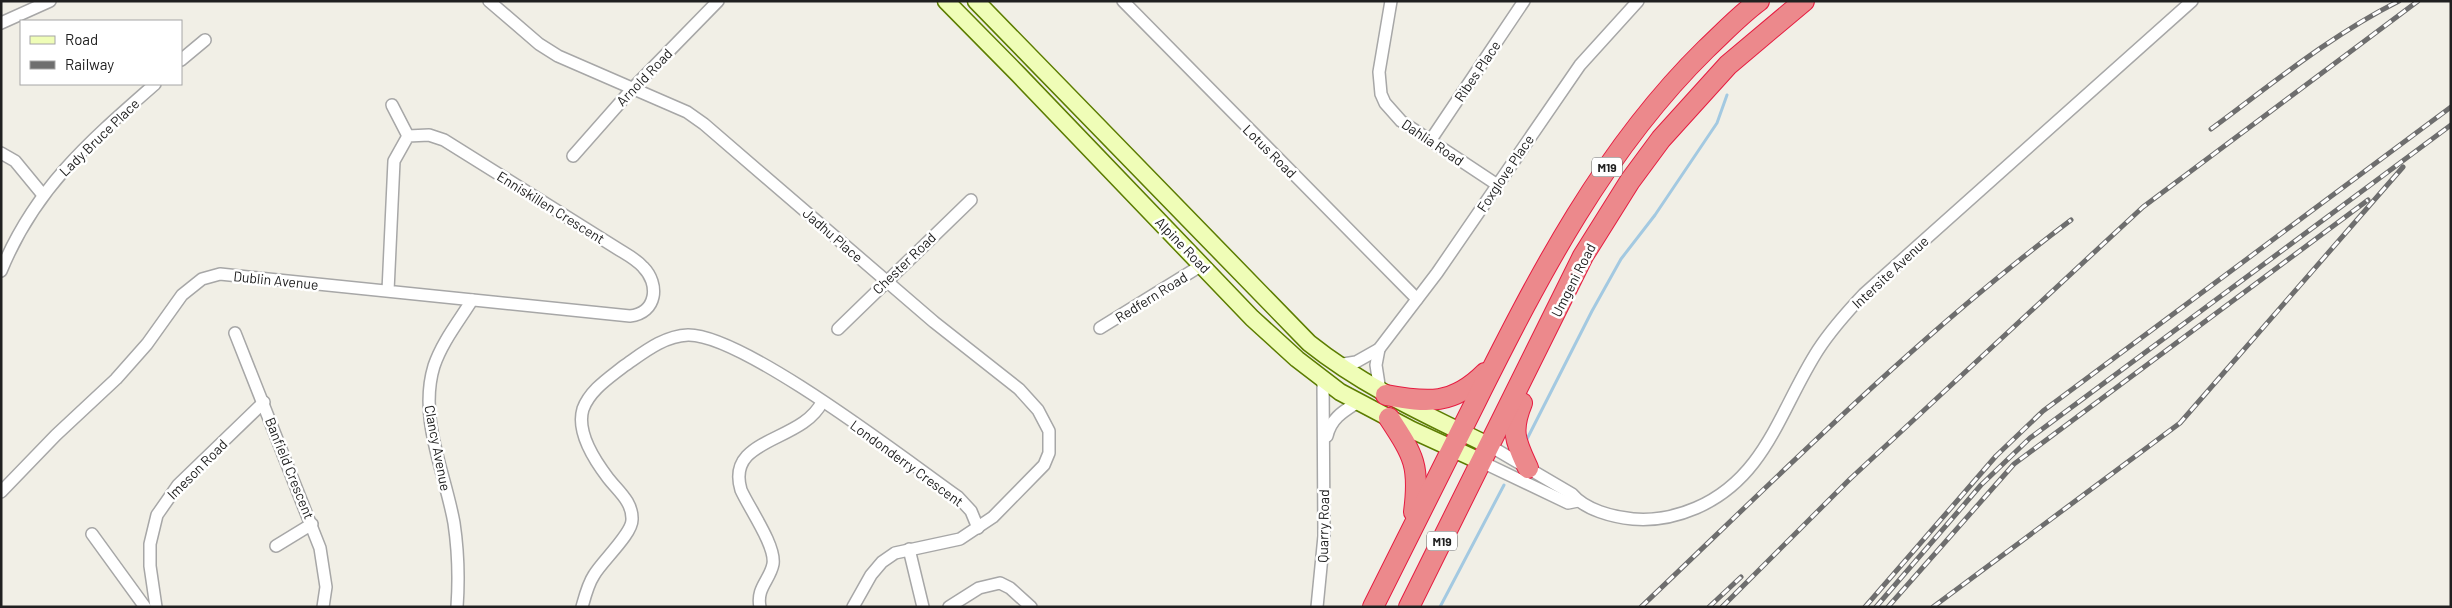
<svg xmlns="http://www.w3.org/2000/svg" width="2452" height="608" viewBox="0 0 2452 608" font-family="Barlow,sans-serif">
<rect width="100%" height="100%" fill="#f1efe6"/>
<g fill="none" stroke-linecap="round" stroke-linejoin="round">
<g stroke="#a3c9e1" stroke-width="3">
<path d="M1526 441 1592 311 1621 259 1655 215 1717 123 1727 95"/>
<path d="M1440 607 1504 485"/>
</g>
<defs>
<g id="street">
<path d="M489 1 539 44 558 56 687 112 704 124 934 322 1019 389 1038 410 1049 431V453L1044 465 993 517 960 539 895 553 882 562 871 575 853 607"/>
<path d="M1123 1 1417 299"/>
<path d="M1391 1 1379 72 1381 94 1385 103 1401 121 1496 184"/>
<path d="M1 23 50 1"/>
<path d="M181 60 205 40"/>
<path d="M392 105 408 136"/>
<path d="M1430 141 1524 1"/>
<path d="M1 153 15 161 43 195"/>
<path d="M573 156 633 88 718 1"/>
<path d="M1 271C35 188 90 141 155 84"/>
<path d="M1100 328 1202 265"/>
<path d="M838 329 971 200"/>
<path d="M235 333 320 548 326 587 323 607"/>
<path d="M1379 349 1376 365 1380 391"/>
<path d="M1337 365 1356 362 1379 349 1437 273 1580 65 1638 1"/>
<path d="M1327 436C1331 418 1344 411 1358 402"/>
<path d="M1490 446 1572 494C1585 510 1613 517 1633 519 1656 521 1675 517 1696 508 1766 478 1780 409 1818 350 1831 330 1847 312 1864 294L2192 1"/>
<path d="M1482 462 1568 503 1578 501"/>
<path d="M1 492 56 435 116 379 147 344 182 295 202 279 220 274 630 316C657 313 660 284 643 267 636 259 626 254 618 249L444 140 429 135 408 136 394 161 388 291"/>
<path d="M92 534 145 607"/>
<path d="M276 546 312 524"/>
<path d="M909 549 923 607"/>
<path d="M156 607 150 566V544L157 515 178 485 264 402"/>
<path d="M457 607C459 579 458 550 454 523 445 472 418 418 434 366 442 342 459 321 472 300"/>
<path d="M582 607C585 596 588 584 594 575 602 561 632 534 632 520 633 502 618 491 608 478 595 461 576 432 583 409 590 390 609 378 624 366 643 353 663 336 688 335 743 334 907 461 958 497L971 511 978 528"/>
<path d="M760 607C756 588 770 580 773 564 776 546 749 508 741 490 725 437 802 443 822 402"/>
<path d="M949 607 979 588 1000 583 1010 588 1031 607"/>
<path d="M1317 607 1324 536 1323 380"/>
</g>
<g id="secondary">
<path d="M946 1 1018 74 1252 318 1297 359 1340 392 1412 430 1482 462"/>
<path d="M976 1 1309 343C1364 387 1427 415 1490 446"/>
</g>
<g id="highway">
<path d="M1386 395C1428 403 1453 405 1485 373"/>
<path d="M1522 403C1510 432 1516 442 1528 468"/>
<path d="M1389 418C1414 456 1420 466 1414 512"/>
<path d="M1373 607C1407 538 1442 470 1476 401 1539 275 1604 149 1706 49 1723 33 1740 15 1759 1"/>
<path d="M1409 607 1583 256 1630 181 1661 139 1728 65 1804 1"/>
</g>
</defs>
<use href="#street" stroke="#a7a7a7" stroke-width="14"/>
<use href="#secondary" stroke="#5c7d00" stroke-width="19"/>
<use href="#highway" stroke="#e61c41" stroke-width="22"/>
<use href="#street" stroke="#fff" stroke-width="11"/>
<use href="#secondary" stroke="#effdb7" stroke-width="16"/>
<use href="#highway" stroke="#ec898c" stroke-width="20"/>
<defs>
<g id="rail">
<path d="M2211 129C2272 84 2331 35 2399 1"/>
<path d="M1641 607C1781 474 1917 336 2071 220"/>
<path d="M1709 607 1741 577"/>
<path d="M1722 607 1850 479 2143 207 2418 1"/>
<path d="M1865 607 1996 456 2043 411 2451 107"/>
<path d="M1876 607 1981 485 2030 438 2451 125"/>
<path d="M1888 607 2014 464 2368 200"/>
<path d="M1933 607 2180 423 2403 167"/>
</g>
</defs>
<use href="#rail" stroke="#6e6e6e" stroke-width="5"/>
<use href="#rail" stroke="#fff" stroke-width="3" stroke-dasharray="9" stroke-linecap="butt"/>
</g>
<g text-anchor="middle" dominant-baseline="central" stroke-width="5" stroke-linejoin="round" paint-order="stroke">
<g fill="#fff" stroke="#636363" stroke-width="1">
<rect x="1592" y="157.5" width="30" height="19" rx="4"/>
<rect x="1427" y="531.5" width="30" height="19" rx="4"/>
</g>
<g font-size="12" font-weight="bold" fill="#202020">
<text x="1607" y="167">M19</text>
<text x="1442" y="541">M19</text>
</g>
<g font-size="14" fill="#202020" stroke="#fff">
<text transform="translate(1477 71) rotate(-56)">Ribes Place</text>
<text transform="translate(644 77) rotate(-46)">Arnold Road</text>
<text transform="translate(99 137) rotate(-44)">Lady Bruce Place</text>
<text transform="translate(1433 142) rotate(34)">Dahlia Road</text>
<text transform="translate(1270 151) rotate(45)">Lotus Road</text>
<text transform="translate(1505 173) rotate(-56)">Foxglove Place</text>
<text transform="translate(551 207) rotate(32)">Enniskillen Crescent</text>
<text transform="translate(833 235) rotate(41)">Jadhu Place</text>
<text transform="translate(1183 245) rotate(46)">Alpine Road</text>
<text transform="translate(904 263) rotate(-44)">Chester Road</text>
<text transform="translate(1890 272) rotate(-43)">Intersite Avenue</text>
<text transform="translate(276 280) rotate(6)">Dublin Avenue</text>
<text transform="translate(1573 280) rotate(-63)">Umgeni Road</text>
<text transform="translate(1151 297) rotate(-32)">Redfern Road</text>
<text transform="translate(438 448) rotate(79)">Clancy Avenue</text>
<text transform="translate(907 463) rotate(36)">Londonderry Crescent</text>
<text transform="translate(290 468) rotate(68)">Banfield Crescent</text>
<text transform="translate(197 469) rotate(-45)">Imeson Road</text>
<text transform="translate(1323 526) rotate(-89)">Quarry Road</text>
</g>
</g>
<rect width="2452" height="608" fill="none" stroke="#202020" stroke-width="5"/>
<rect x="20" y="20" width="162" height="65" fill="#ffffff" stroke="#a6a6a6"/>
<rect x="30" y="36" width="25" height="8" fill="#effdb7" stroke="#a6a6a6"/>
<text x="65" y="45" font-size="15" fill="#202020">Road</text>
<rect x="30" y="61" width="25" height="8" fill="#6e6e6e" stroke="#a6a6a6"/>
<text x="65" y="70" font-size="15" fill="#202020">Railway</text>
</svg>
